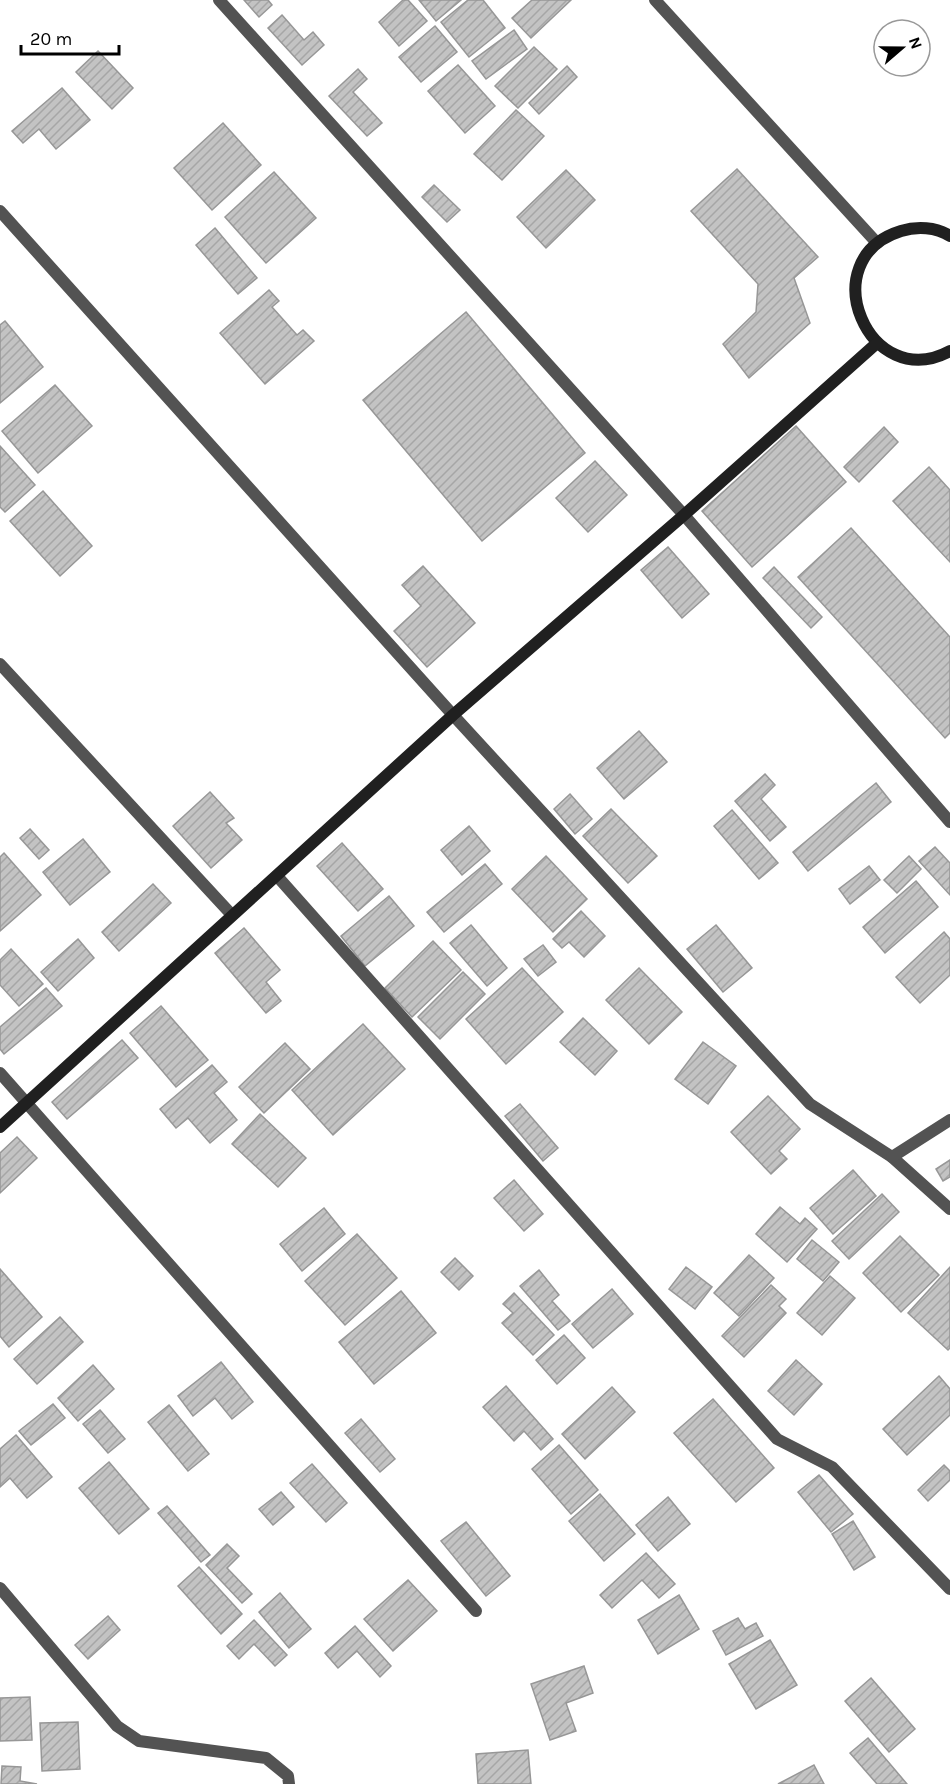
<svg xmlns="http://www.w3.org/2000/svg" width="950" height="1784" viewBox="0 0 950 1784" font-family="Karla,sans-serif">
<defs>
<pattern id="building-hatch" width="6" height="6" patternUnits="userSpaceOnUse" patternTransform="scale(1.5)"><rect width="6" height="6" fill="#c3c3c3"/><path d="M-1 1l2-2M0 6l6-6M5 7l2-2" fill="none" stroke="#a6a6a6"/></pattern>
</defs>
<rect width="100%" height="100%" fill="#fff"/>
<g fill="url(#building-hatch)" stroke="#979797" stroke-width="1.5">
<path d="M244 0H268L272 5 259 17Z"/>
<path d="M403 0H408L427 21 399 46 379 22Z"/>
<path d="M419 0H461L436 21Z"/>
<path d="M468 0H483L505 28 469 57 441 22Z"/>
<path d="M532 0H571L531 38 512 18Z"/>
<path d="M282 15 304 40 313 32 324 45 302 65 268 28Z"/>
<path d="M435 26 457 52 421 82 399 57Z"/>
<path d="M514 30 527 49 486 79 472 61Z"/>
<path d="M534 47 557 69 518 108 495 86Z"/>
<path d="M98 51 133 88 112 109 76 72Z"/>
<path d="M458 65 495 106 465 133 428 91Z"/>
<path d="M567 66 577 77 539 114 529 103Z"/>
<path d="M358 69 367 79 353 92 382 123 367 136 329 96Z"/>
<path d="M62 88 90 120 56 149 39 129 23 143 12 131Z"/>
<path d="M516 110 544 136 502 180 474 154Z"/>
<path d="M223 123 261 165 212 210 174 168Z"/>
<path d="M737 169 818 257 794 278 810 323 749 378 723 344 756 312 758 284 691 211Z"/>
<path d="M566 170 595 200 546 248 517 217Z"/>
<path d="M274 172 316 218 266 263 225 217Z"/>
<path d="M434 185 460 210 447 222 422 197Z"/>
<path d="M215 228 257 278 238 294 196 245Z"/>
<path d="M269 290 279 301 272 307 297 335 303 330 314 341 265 384 220 333Z"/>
<path d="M466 312 585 453 482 541 363 400Z"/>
<path d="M5 321 43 367 0 403V325Z"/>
<path d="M55 385 92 426 38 473 2 431Z"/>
<path d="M796 426 846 482 752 567 702 511Z"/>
<path d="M884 427 898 442 859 482 844 467Z"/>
<path d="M0 446 35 485 5 512 0 507Z"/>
<path d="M595 461 627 495 588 532 556 498Z"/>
<path d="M929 467 950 490V562L893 501Z"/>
<path d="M43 491 92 546 60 576 10 521Z"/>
<path d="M851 528 950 637V733L945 738 798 577Z"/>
<path d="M668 547 709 594 682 618 641 570Z"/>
<path d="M423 566 475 623 427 667 394 631 421 606 402 585Z"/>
<path d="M774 567 822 617 811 628 763 578Z"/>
<path d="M639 731 667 762 624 799 597 768Z"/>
<path d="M765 774 775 785 761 799 786 827 770 841 735 801Z"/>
<path d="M876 783 891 802 808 871 793 852Z"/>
<path d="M210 792 234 818 226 823 242 840 211 868 173 826Z"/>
<path d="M570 794 592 819 575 834 554 809Z"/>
<path d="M611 809 657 856 628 883 583 836Z"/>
<path d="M732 810 778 863 759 879 714 826Z"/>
<path d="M469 826 490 851 462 875 441 850Z"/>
<path d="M30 829 49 850 39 859 20 838Z"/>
<path d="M83 839 110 872 70 905 43 872Z"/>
<path d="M342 843 383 889 358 911 317 866Z"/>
<path d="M935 847 950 863V895L919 861Z"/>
<path d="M4 853 41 895 0 931V857Z"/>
<path d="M546 856 587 899 553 932 512 889Z"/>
<path d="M909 856 921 869 897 893 884 880Z"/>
<path d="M485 864 502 884 444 932 427 912Z"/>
<path d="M869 866 880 880 850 904 839 889Z"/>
<path d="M916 881 938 907 885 953 863 927Z"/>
<path d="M153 884 171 903 119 951 102 932Z"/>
<path d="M389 896 414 926 365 966 341 936Z"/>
<path d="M581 911 605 936 584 957 569 942 562 948 553 939Z"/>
<path d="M471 925 507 968 487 986 450 943Z"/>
<path d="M716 925 752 968 723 992 687 949Z"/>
<path d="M244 928 280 970 266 982 281 1001 266 1013 215 953Z"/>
<path d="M944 932 950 939V975L920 1003 896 977Z"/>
<path d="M78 939 94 958 58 991 41 972Z"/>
<path d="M433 941 461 970 412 1017 385 988Z"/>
<path d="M543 945 556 962 538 976 524 959Z"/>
<path d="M11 949 43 984 19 1006 0 985V960Z"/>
<path d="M522 968 563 1012 506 1064 466 1019Z"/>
<path d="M639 968 682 1012 649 1044 606 1000Z"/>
<path d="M463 972 485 994 440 1039 418 1017Z"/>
<path d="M46 988 62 1006 4 1054 0 1049V1027Z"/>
<path d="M161 1006 208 1060 176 1087 130 1033Z"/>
<path d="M583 1018 617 1051 595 1075 560 1042Z"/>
<path d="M363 1024 405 1069 333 1135 292 1090Z"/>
<path d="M122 1040 138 1058 67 1119 52 1102Z"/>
<path d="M703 1042 736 1066 708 1104 675 1079Z"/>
<path d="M285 1043 310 1069 264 1113 239 1087Z"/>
<path d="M212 1065 227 1082 214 1093 237 1120 210 1143 188 1118 176 1128 160 1109Z"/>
<path d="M768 1096 800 1129 779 1151 787 1159 771 1174 731 1132Z"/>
<path d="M520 1104 558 1148 543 1161 505 1116Z"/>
<path d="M260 1114 306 1158 278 1187 232 1144Z"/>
<path d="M17 1137 37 1158 0 1193V1153Z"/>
<path d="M950 1160V1177L943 1181 936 1169Z"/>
<path d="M853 1170 876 1196 833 1234 810 1208Z"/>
<path d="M514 1180 543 1214 524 1231 494 1198Z"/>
<path d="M882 1194 899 1212 849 1259 832 1241Z"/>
<path d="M780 1207 800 1224 805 1218 817 1229 787 1262 756 1234Z"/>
<path d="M324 1208 345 1234 302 1271 280 1244Z"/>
<path d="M357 1234 397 1278 345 1325 305 1281Z"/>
<path d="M900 1236 939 1275 901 1312 863 1273Z"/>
<path d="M812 1240 839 1262 823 1281 797 1259Z"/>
<path d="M749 1255 774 1278 739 1316 714 1293Z"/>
<path d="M455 1258 473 1276 459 1290 441 1272Z"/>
<path d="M686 1267 712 1287 695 1309 669 1289Z"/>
<path d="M950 1267V1348L948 1350 908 1313Z"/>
<path d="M0 1269 42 1317 9 1347 0 1336Z"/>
<path d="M539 1270 559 1295 552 1301 570 1321 558 1330 520 1286Z"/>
<path d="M830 1276 855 1298 822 1335 797 1313Z"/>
<path d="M771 1285 786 1299 779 1306 786 1313 744 1357 722 1336Z"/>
<path d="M612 1289 633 1314 593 1348 572 1324Z"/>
<path d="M401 1291 436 1333 374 1384 339 1342Z"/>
<path d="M514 1293 554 1335 533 1355 502 1323 513 1313 503 1304Z"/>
<path d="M60 1317 83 1342 37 1384 14 1359Z"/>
<path d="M564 1335 585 1358 557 1384 536 1360Z"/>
<path d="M796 1360 822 1384 794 1415 768 1391Z"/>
<path d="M221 1362 253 1402 232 1419 215 1398 193 1416 178 1396Z"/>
<path d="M93 1365 114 1389 78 1421 58 1398Z"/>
<path d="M939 1376 950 1389V1415L907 1455 883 1429Z"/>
<path d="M506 1386 553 1439 541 1450 524 1431 514 1441 483 1407Z"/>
<path d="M612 1387 635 1412 585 1459 562 1434Z"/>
<path d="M713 1399 774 1468 736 1502 674 1433Z"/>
<path d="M53 1404 65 1418 31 1445 19 1431Z"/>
<path d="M169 1405 209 1454 188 1471 148 1422Z"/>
<path d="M100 1410 125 1439 108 1453 83 1424Z"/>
<path d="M361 1419 395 1459 380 1472 345 1433Z"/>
<path d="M16 1435 52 1477 27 1498 10 1478 0 1487V1449Z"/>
<path d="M559 1445 598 1490 571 1514 532 1469Z"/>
<path d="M109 1462 149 1509 119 1534 79 1488Z"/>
<path d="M312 1464 347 1503 326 1522 290 1483Z"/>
<path d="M944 1465 950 1471V1480L928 1501 918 1490Z"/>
<path d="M819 1475 853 1514 831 1532 798 1492Z"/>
<path d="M281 1492 294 1507 273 1525 259 1509Z"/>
<path d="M600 1494 635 1534 604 1561 569 1521Z"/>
<path d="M668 1497 690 1524 658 1551 636 1525Z"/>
<path d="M167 1506 210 1555 201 1562 158 1513Z"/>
<path d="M853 1521 875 1557 854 1570 832 1534Z"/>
<path d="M466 1522 510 1576 486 1596 441 1541Z"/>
<path d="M227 1544 239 1556 227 1568 252 1594 242 1603 206 1565Z"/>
<path d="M646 1553 675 1584 659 1598 642 1580 612 1608 600 1595Z"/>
<path d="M199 1567 242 1614 221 1634 178 1586Z"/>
<path d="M408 1580 437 1611 393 1651 364 1619Z"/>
<path d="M280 1593 311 1629 289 1648 259 1612Z"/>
<path d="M679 1595 699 1629 658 1654 638 1620Z"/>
<path d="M108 1616 120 1630 88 1659 75 1645Z"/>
<path d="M738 1618 745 1629 756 1623 763 1636 726 1655 713 1631Z"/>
<path d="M254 1620 287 1655 275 1666 254 1644 239 1659 227 1646Z"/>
<path d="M355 1626 391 1666 380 1677 357 1651 338 1668 325 1653Z"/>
<path d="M770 1640 797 1685 756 1709 729 1664Z"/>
<path d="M584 1666 593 1693 566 1703 576 1731 550 1740 531 1684Z"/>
<path d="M871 1678 915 1729 889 1752 845 1701Z"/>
<path d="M30 1697 32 1740 0 1741V1698Z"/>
<path d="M78 1722 80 1769 42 1771 40 1723Z"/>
<path d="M868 1738 907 1784H877L850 1753Z"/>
<path d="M528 1750 531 1784H478L476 1754Z"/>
<path d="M814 1765 824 1784H778Z"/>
<path d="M2 1766 21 1767 20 1781 37 1784H1Z"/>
</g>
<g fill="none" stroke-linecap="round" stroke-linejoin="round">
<g stroke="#535353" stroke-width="12">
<path d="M219 0 684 515 950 822"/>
<path d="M655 0 877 243"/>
<path d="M0 211 453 715 810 1104 892 1157 950 1209"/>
<path d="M0 664 231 914"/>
<path d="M277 876 777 1439 832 1467 950 1589"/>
<path d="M0 1073 476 1611"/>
<path d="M892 1157 950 1120"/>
<path d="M0 1588 117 1726 139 1741 266 1758 288 1776 289 1784"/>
</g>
<g stroke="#202020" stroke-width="12">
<path d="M950 236C936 227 917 226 901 231 811 259 869 395 950 351"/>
<path d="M0 1127 453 715 684 515 877 343"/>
</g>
</g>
<g transform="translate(902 48) rotate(70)"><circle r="28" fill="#ffffff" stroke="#999999" stroke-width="1.5"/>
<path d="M0-4.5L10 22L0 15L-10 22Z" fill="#000000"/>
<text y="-9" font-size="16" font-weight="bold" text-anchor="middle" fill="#000000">N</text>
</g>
<path d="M21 45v9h98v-9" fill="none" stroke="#000000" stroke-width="3"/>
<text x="30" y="45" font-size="18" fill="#000000" stroke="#ffffff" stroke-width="4.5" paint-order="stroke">20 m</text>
</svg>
